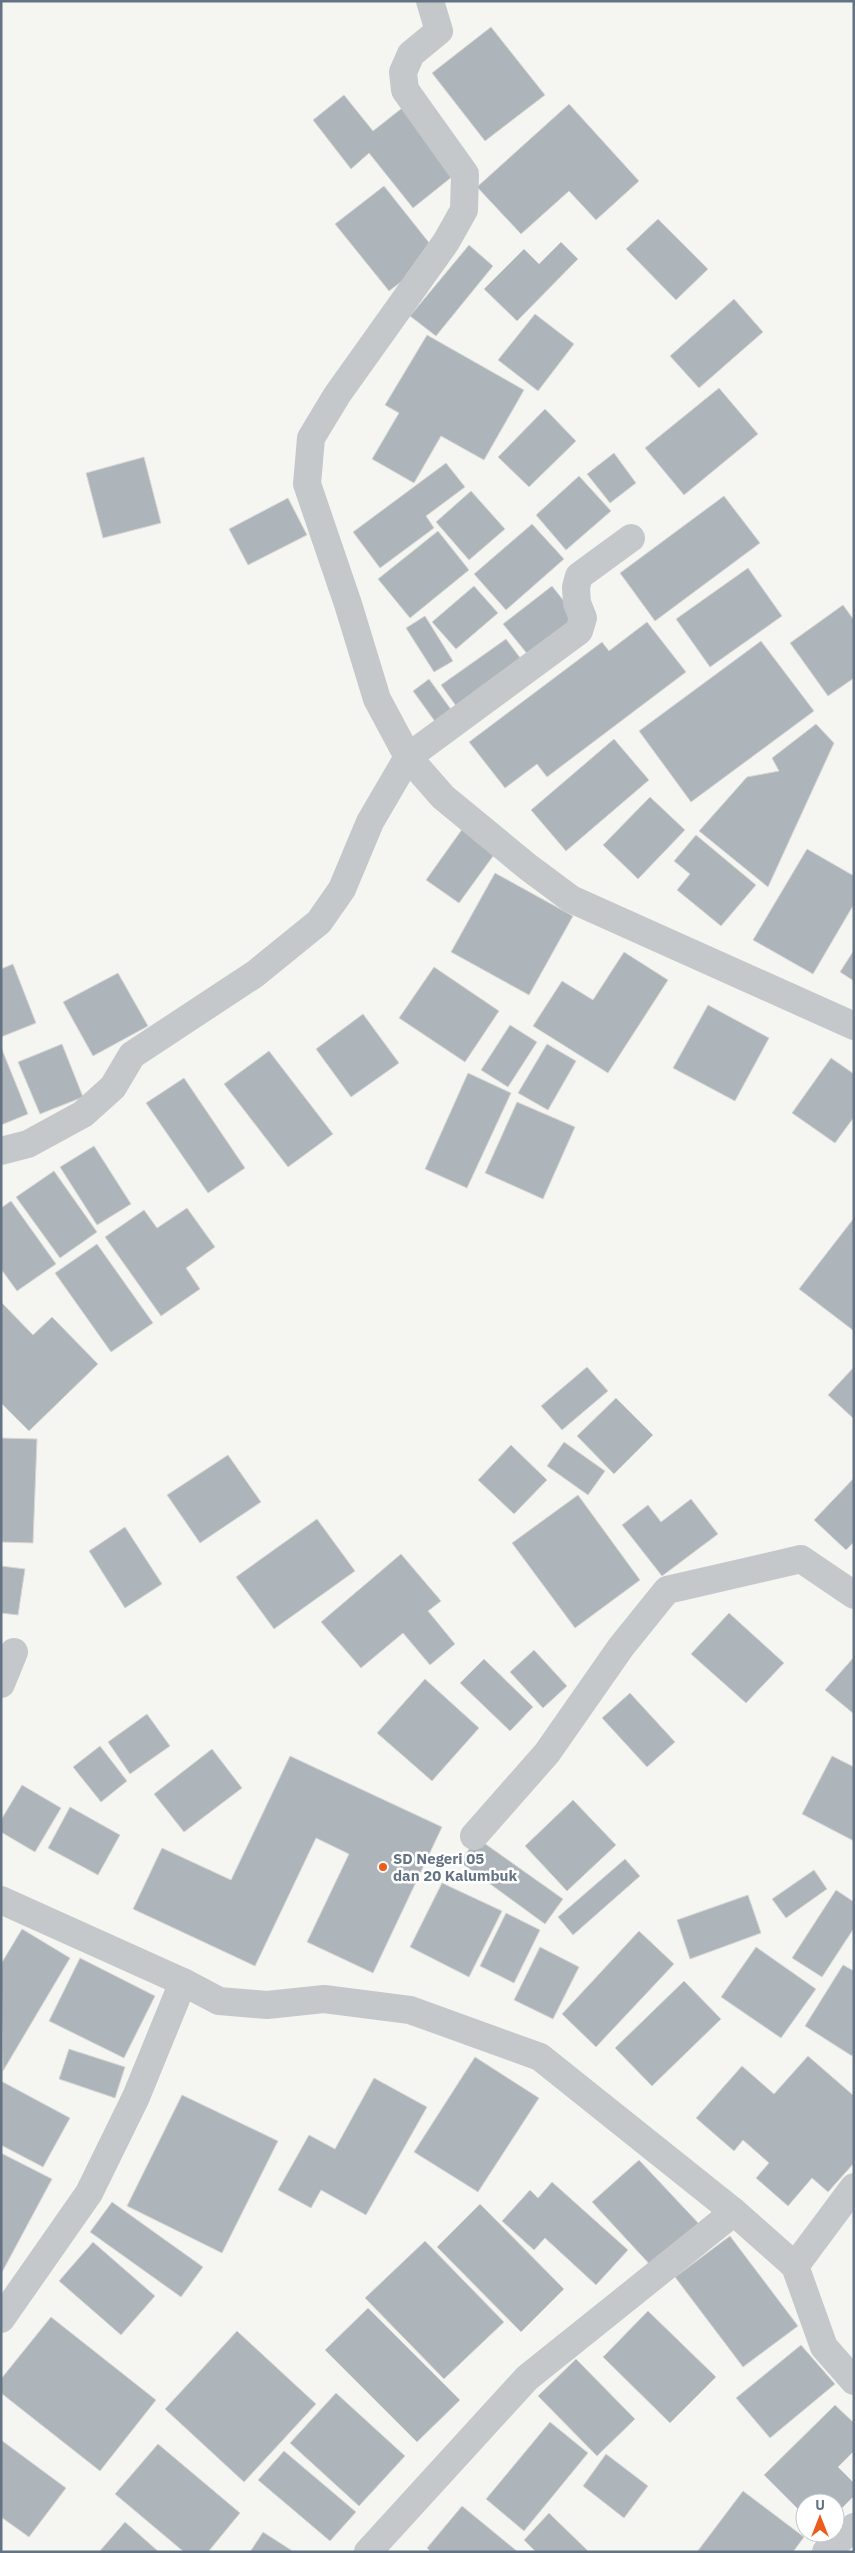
<svg xmlns="http://www.w3.org/2000/svg" width="855" height="2553" viewBox="0 0 855 2553" font-family="'IBM Plex Sans',sans-serif">
<rect width="100%" height="100%" fill="#f5f6f1"/>
<g fill="#adb4ba" stroke="#d7d7d4">
<path d="M491 27 545 95 485 141 432 73Z"/>
<path d="M344 95 373 131 406 105 458 172 413 208 369 153 351 169 313 120Z"/>
<path d="M569 104 639 181 596 220 569 191 521 234 477 187Z"/>
<path d="M384 186 438 254 389 291 335 224Z"/>
<path d="M658 219 708 269 676 300 626 249Z"/>
<path d="M561 242 578 259 517 321 484 289 524 249 539 264Z"/>
<path d="M469 245 493 266 436 336 410 316Z"/>
<path d="M734 299 763 332 699 388 670 356Z"/>
<path d="M535 314 574 344 538 391 498 360Z"/>
<path d="M427 335 524 390 484 460 441 436 414 483 372 459 399 413 385 405Z"/>
<path d="M719 388 758 434 684 495 645 448Z"/>
<path d="M545 409 576 441 529 487 498 457Z"/>
<path d="M614 453 636 483 610 503 587 474Z"/>
<path d="M144 457 161 523 103 538 86 473Z"/>
<path d="M446 463 465 487 426 516 434 528 380 568 353 532Z"/>
<path d="M579 476 611 511 566 550 536 515Z"/>
<path d="M471 491 505 529 469 560 436 522Z"/>
<path d="M724 496 760 543 655 621 620 573Z"/>
<path d="M288 498 307 535 248 565 229 529Z"/>
<path d="M532 524 564 559 506 610 474 574Z"/>
<path d="M438 531 469 570 410 618 378 579Z"/>
<path d="M748 568 782 616 710 667 676 619Z"/>
<path d="M474 586 498 613 456 649 432 622Z"/>
<path d="M552 586 578 619 529 656 503 624Z"/>
<path d="M843 605 854 620V678L828 696 790 643Z"/>
<path d="M425 616 453 661 434 672 406 628Z"/>
<path d="M647 622 686 672 547 777 537 764 505 788 469 742 602 642 609 651Z"/>
<path d="M506 639 524 663 459 710 441 685Z"/>
<path d="M761 641 814 711 691 802 639 731Z"/>
<path d="M429 679 455 715 439 727 413 691Z"/>
<path d="M816 724 834 743 768 887 699 831 747 777 779 771 772 758Z"/>
<path d="M614 739 649 780 566 851 531 810Z"/>
<path d="M650 797 685 830 638 879 603 845Z"/>
<path d="M463 828 496 852 459 903 426 880Z"/>
<path d="M696 835 756 885 721 926 677 890 690 874 674 861Z"/>
<path d="M807 849 854 876V904L813 974 753 940Z"/>
<path d="M495 873 573 916 529 995 451 952Z"/>
<path d="M854 950V981L840 972Z"/>
<path d="M624 952 668 980 608 1073 533 1026 562 981 593 1000Z"/>
<path d="M13 964 36 1023 1 1037V969Z"/>
<path d="M434 967 499 1011 465 1062 399 1018Z"/>
<path d="M118 973 148 1026 93 1056 63 1002Z"/>
<path d="M708 1005 769 1038 735 1101 673 1068Z"/>
<path d="M363 1014 399 1063 351 1097 316 1049Z"/>
<path d="M510 1025 537 1042 508 1087 481 1070Z"/>
<path d="M62 1044 83 1097 40 1114 18 1062Z"/>
<path d="M547 1044 576 1061 548 1110 518 1093Z"/>
<path d="M1 1047 28 1114 1 1125Z"/>
<path d="M269 1051 333 1134 288 1167 224 1084Z"/>
<path d="M831 1058 854 1074V1117L835 1143 792 1113Z"/>
<path d="M468 1073 511 1093 467 1188 425 1169Z"/>
<path d="M184 1078 245 1168 208 1193 146 1103Z"/>
<path d="M517 1102 575 1127 543 1199 485 1173Z"/>
<path d="M94 1146 131 1204 97 1225 60 1167Z"/>
<path d="M54 1171 97 1232 60 1258 16 1197Z"/>
<path d="M11 1201 56 1264 17 1291 1 1269V1208Z"/>
<path d="M187 1208 215 1247 186 1268 200 1289 161 1316 105 1237 144 1210 157 1228Z"/>
<path d="M854 1218V1331L799 1289Z"/>
<path d="M97 1244 153 1323 111 1352 55 1273Z"/>
<path d="M1 1302 33 1335 52 1317 98 1364 29 1431 1 1403Z"/>
<path d="M587 1367 608 1391 562 1430 541 1406Z"/>
<path d="M854 1367V1419L828 1395Z"/>
<path d="M616 1398 653 1435 614 1474 577 1436Z"/>
<path d="M1 1438 37 1439 33 1543 1 1542Z"/>
<path d="M564 1442 605 1471 588 1495 547 1466Z"/>
<path d="M511 1445 547 1480 514 1514 478 1480Z"/>
<path d="M228 1455 261 1502 200 1543 167 1495Z"/>
<path d="M854 1478V1542L846 1550 814 1520Z"/>
<path d="M578 1495 640 1580 575 1628 512 1543Z"/>
<path d="M691 1499 718 1534 662 1576 622 1525 648 1505 661 1522Z"/>
<path d="M317 1519 355 1571 274 1629 236 1577Z"/>
<path d="M125 1527 162 1584 125 1608 89 1551Z"/>
<path d="M401 1554 441 1601 428 1611 455 1644 430 1665 403 1633 361 1668 321 1622Z"/>
<path d="M1 1566 25 1569 18 1615 1 1613Z"/>
<path d="M729 1613 784 1663 746 1703 691 1654Z"/>
<path d="M534 1650 567 1686 543 1708 510 1672Z"/>
<path d="M854 1657V1714L825 1690Z"/>
<path d="M484 1659 533 1707 510 1731 460 1683Z"/>
<path d="M425 1679 479 1728 432 1781 377 1733Z"/>
<path d="M630 1693 675 1742 647 1767 602 1718Z"/>
<path d="M147 1714 170 1746 130 1774 108 1742Z"/>
<path d="M100 1746 127 1781 101 1802 73 1767Z"/>
<path d="M212 1749 242 1788 184 1832 154 1794Z"/>
<path d="M290 1756 442 1827 373 1973 307 1942 349 1854 316 1838 255 1966 133 1909 162 1848 231 1880Z"/>
<path d="M832 1756 854 1767V1841L802 1814Z"/>
<path d="M22 1785 61 1808 35 1852 1 1832V1820Z"/>
<path d="M573 1800 616 1845 567 1891 525 1846Z"/>
<path d="M70 1807 120 1835 98 1875 48 1848Z"/>
<path d="M477 1838 563 1899 545 1924 460 1862Z"/>
<path d="M625 1859 640 1876 573 1935 558 1917Z"/>
<path d="M814 1870 827 1889 786 1918 772 1899Z"/>
<path d="M442 1883 502 1911 469 1977 410 1947Z"/>
<path d="M836 1890 854 1902V1928L822 1977 792 1958Z"/>
<path d="M748 1895 761 1933 690 1959 677 1920Z"/>
<path d="M506 1913 540 1930 514 1983 480 1966Z"/>
<path d="M22 1929 70 1958 3 2071 1 1964Z"/>
<path d="M639 1931 674 1964 596 2047 562 2014Z"/>
<path d="M540 1947 579 1967 553 2019 514 2000Z"/>
<path d="M756 1947 816 1989 781 2038 721 1997Z"/>
<path d="M80 1958 155 1996 124 2058 49 2021Z"/>
<path d="M843 1965 854 1971V2052L852 2056 805 2026Z"/>
<path d="M684 1981 721 2019 652 2086 615 2048Z"/>
<path d="M69 2049 125 2067 115 2098 59 2079Z"/>
<path d="M808 2056 854 2096V2163L828 2192 812 2178 788 2206 756 2178 769 2163 743 2140 734 2151 696 2118 742 2066 774 2094Z"/>
<path d="M475 2057 539 2098 478 2192 414 2152Z"/>
<path d="M374 2078 427 2107 366 2215 321 2190 311 2208 278 2190 309 2135 335 2149Z"/>
<path d="M1 2081 70 2118 43 2167 1 2145Z"/>
<path d="M182 2095 278 2141 222 2253 127 2206Z"/>
<path d="M1 2153 52 2179 1 2274Z"/>
<path d="M639 2160 701 2226 654 2269 592 2202Z"/>
<path d="M552 2182 628 2250 596 2285 545 2238 534 2250 502 2221 530 2190 538 2198Z"/>
<path d="M112 2202 203 2267 181 2297 90 2232Z"/>
<path d="M480 2204 564 2289 521 2332 437 2247Z"/>
<path d="M730 2236 798 2326 743 2367 675 2277Z"/>
<path d="M425 2241 504 2322 444 2379 365 2298Z"/>
<path d="M93 2242 155 2296 121 2335 59 2281Z"/>
<path d="M368 2308 460 2400 417 2442 325 2350Z"/>
<path d="M648 2311 716 2377 670 2423 603 2357Z"/>
<path d="M51 2317 156 2400 100 2471 1 2393V2379Z"/>
<path d="M237 2331 316 2404 244 2482 165 2409Z"/>
<path d="M801 2345 835 2384 770 2438 736 2398Z"/>
<path d="M576 2359 635 2419 597 2456 538 2396Z"/>
<path d="M336 2393 405 2456 359 2506 290 2443Z"/>
<path d="M835 2405 854 2423V2451L838 2467 854 2483V2496L835 2515V2503H805V2516L764 2475Z"/>
<path d="M550 2422 588 2453 524 2531 486 2499Z"/>
<path d="M1 2440 66 2488 29 2537 1 2517Z"/>
<path d="M158 2444 240 2513 208 2552H184L115 2494Z"/>
<path d="M284 2451 356 2512 330 2541 258 2480Z"/>
<path d="M606 2454 648 2486 624 2518 583 2486Z"/>
<path d="M743 2491 804 2537 793 2552H697Z"/>
<path d="M462 2506 518 2552H431L427 2548Z"/>
<path d="M549 2513 589 2552H536L524 2540Z"/>
<path d="M125 2522 159 2552H99Z"/>
<path d="M263 2532 294 2552H250Z"/>
</g>
<g fill="none" stroke-linecap="round" stroke-linejoin="round">
<g stroke="#c5c8cb" stroke-width="28">
<path d="M430 1 439 31 411 54 403 72 405 90 465 174 464 210 446 242 337 395 311 438 307 484 348 604 377 699 408 757 443 797 528 867 571 899 854 1026"/>
<path d="M1 1151 28 1144 83 1114 113 1087 132 1055 255 974 319 922 342 889 370 822 408 757 579 631 583 618 577 603 576 587 579 576 631 538"/>
<path d="M1 1684 14 1652"/>
<path d="M474 1836 547 1753 621 1647 667 1590 801 1559 854 1595"/>
<path d="M1 1900 183 1982 219 2001 267 2005 324 1999 410 2010 540 2057 734 2212 795 2266 824 2347 854 2381"/>
<path d="M795 2266 854 2187"/>
<path d="M1 2319 89 2193 136 2097 183 1982"/>
<path d="M368 2552 527 2378 734 2212"/>
<path d="M826 2552 854 2527"/>
</g>
</g>
<circle fill="#ec5d1b" stroke="#fff" stroke-width="2" cx="383" cy="1867" r="5"/>
<g text-anchor="middle" dominant-baseline="central" stroke-width="5" stroke-linejoin="round" paint-order="stroke">
<g font-size="15" font-weight="bold" fill="#637384" stroke="#fff" text-anchor="start">
<text x="393" y="1858">SD Negeri 05<tspan x="393" dy="17">dan 20 Kalumbuk</tspan></text>
</g>
</g>
<rect width="855" height="2553" fill="none" stroke="#637384" stroke-width="5"/>
<g transform="translate(820 2518)"><circle r="24" fill="#ffffff" stroke="#c1c7ce"/>
<path d="M0-4L9 19L0 12L-9 19Z" fill="#ec5d1b"/>
<text y="-8" font-size="14" font-weight="bold" text-anchor="middle" fill="#637384">U</text>
</g>
</svg>
